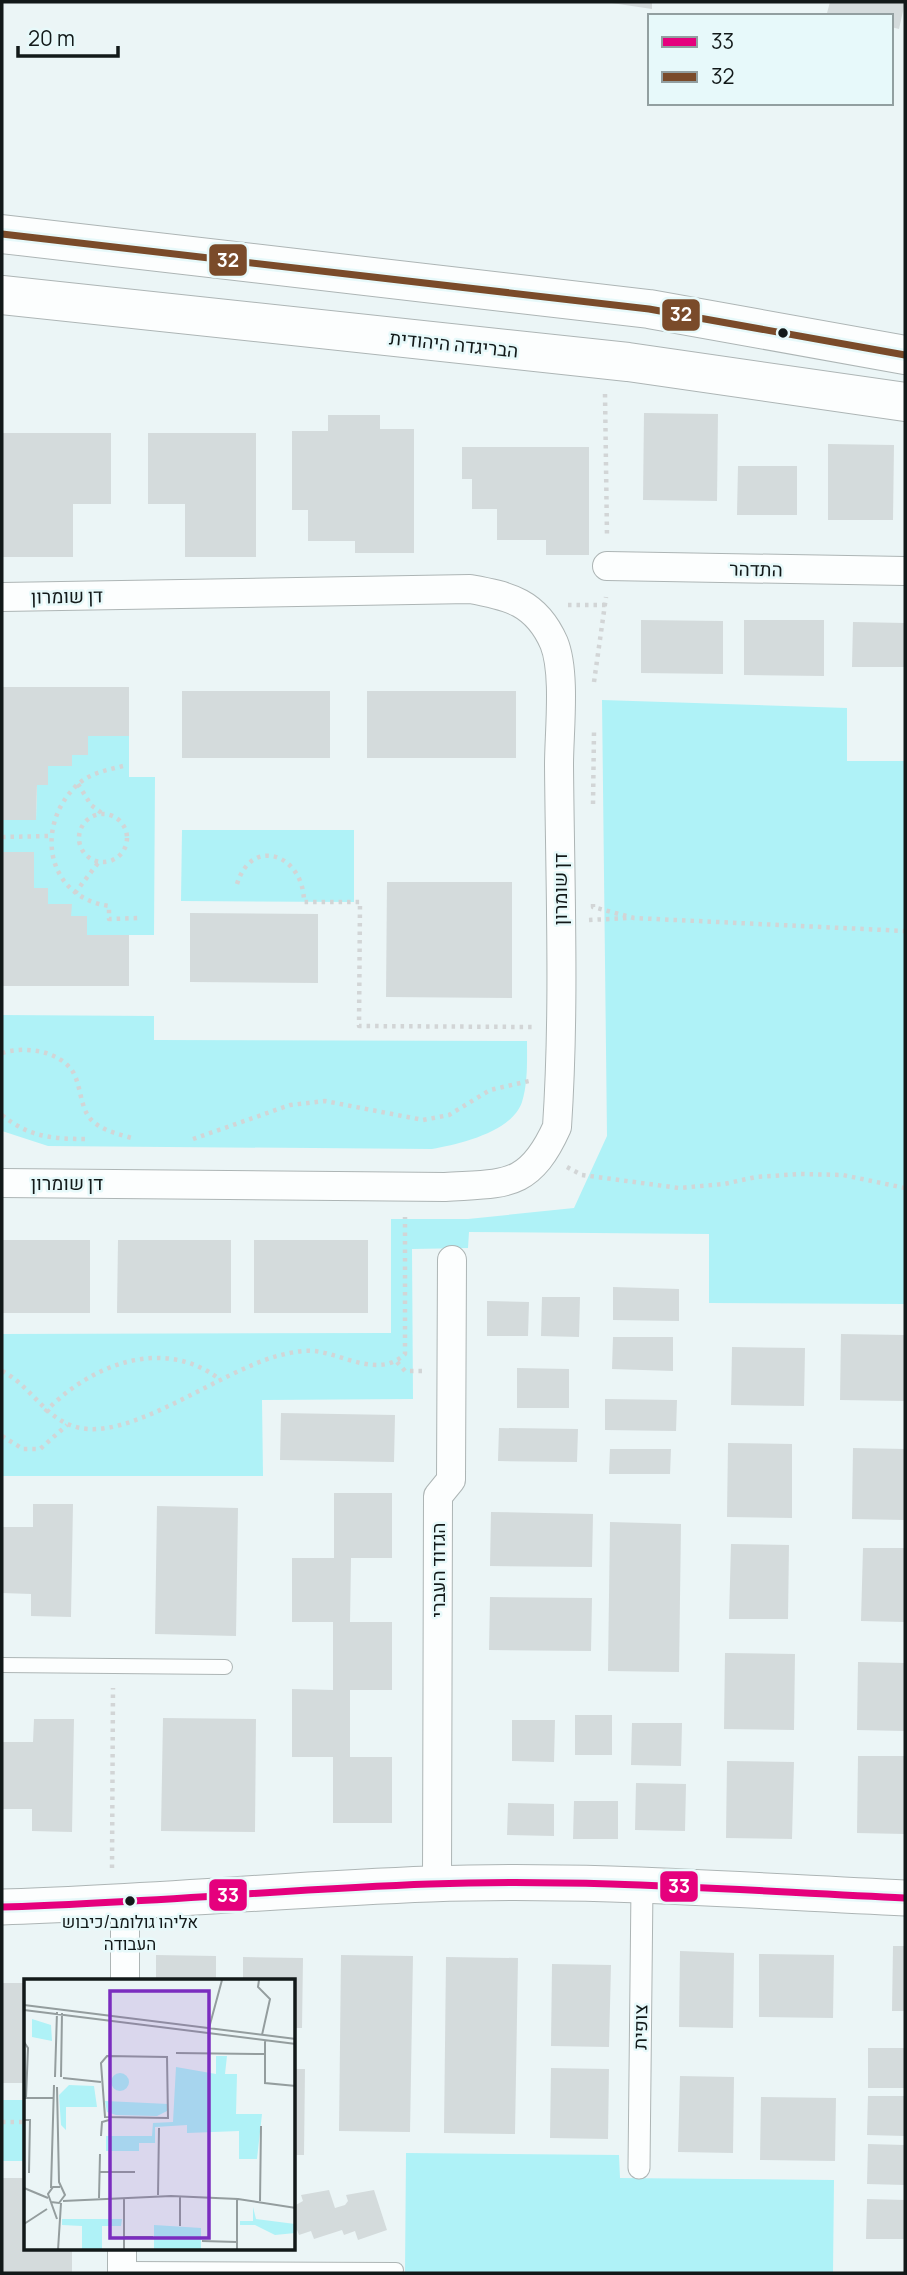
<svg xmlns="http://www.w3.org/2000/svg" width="907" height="2275" viewBox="0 0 907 2275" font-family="Manrope,Heebo,sans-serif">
<rect width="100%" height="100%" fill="#ebf5f6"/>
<g fill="#aff2f7">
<path d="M602 700 847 708V761H905V1304L709 1303V1234L469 1232 468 1248 412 1249 413 1399 262 1400 263 1476H2V1334L391 1333V1219H468L574 1208 607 1136Z"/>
<path d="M88 736H129V777H155L154 935H87V916H71V904H48V888H34V852H2V820H36L37 785 48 766H71L72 755Z"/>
<path d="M182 830H354V902L181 901Z"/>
<path d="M2 1015 154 1016V1040L527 1041C527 1061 528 1083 522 1102 512 1132 460 1144 432 1149L48 1146 2 1131Z"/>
<rect x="2" y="2100" width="24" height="61"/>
<path d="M406 2153 619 2155 620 2178 834 2180 833 2273H405Z"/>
</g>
<g fill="#d4dbdc">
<path d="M605 2H652V9Z"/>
<path d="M830 2H905L899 29 891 27V16L827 13Z"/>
<path d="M644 413 718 414 717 501 643 500Z"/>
<path d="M328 415H380V429H414V553H355V541H308V510H292V431H328Z"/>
<path d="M2 433H111V504H73V557H2Z"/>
<path d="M148 433H256V557H185V504H148Z"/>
<path d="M828 444 894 445 893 520H828Z"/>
<path d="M462 447H589V555H546V540H497V509H472V479H462Z"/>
<path d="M738 466H797V515H737Z"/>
<path d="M641 620 723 621V674L641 673Z"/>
<path d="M744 620H824V676L744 675Z"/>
<path d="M853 622 905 623V667H852Z"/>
<path d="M2 687H129V736H88V755H72V766H48V785H37L36 820H2Z"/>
<rect x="182" y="691" width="148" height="67"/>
<rect x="367" y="691" width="149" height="67"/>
<path d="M2 852H34V888H48V904H72L71 916H87V935H129V986H2Z"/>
<path d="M387 882H512V998L386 997Z"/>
<path d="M190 913 318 914V983L190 982Z"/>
<rect x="2" y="1240" width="88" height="73"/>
<path d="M118 1240H231V1313H117Z"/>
<rect x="254" y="1240" width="114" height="73"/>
<path d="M613 1287 679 1289V1321L613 1320Z"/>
<path d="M542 1297H580L579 1337 541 1336Z"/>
<path d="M487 1301 529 1302 528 1336H487Z"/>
<path d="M841 1334 905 1335V1401L840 1400Z"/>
<path d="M613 1337H673V1371L612 1369Z"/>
<path d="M732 1347 805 1348 804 1406 731 1405Z"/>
<path d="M517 1368 569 1369V1408H517Z"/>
<path d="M605 1399 677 1400 676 1431 605 1430Z"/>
<path d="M281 1413 395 1415 394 1462 280 1460Z"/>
<path d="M499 1428 578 1429 577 1462 498 1461Z"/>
<path d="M728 1443 792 1444V1518L727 1517Z"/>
<path d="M853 1448 905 1449V1520L852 1519Z"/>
<path d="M610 1449H671L670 1474H609Z"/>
<path d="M334 1493H392V1558H351L350 1622H392V1690H350V1757H392V1823H333V1757H292V1689L333 1690V1622H292V1558H334Z"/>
<path d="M33 1504H73L71 1617 31 1616V1594L2 1593V1527H33Z"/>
<path d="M157 1506 238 1508 236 1636 155 1634Z"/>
<path d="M491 1512 593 1514 592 1567 490 1566Z"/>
<path d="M610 1522 681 1524 679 1672 608 1671Z"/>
<path d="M731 1544 789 1545 788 1619H729Z"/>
<path d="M863 1548H905V1622L861 1621Z"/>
<path d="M490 1597 592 1598 591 1651 489 1650Z"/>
<path d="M725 1653 795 1654 794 1730 724 1729Z"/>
<path d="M858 1662 905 1663V1731L857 1730Z"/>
<rect x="575" y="1715" width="37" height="40"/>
<path d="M163 1718 256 1719 255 1832 161 1831Z"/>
<path d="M34 1719H74L72 1832 32 1831V1809H2V1742H33Z"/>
<path d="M512 1720H555L554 1762 512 1761Z"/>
<path d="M632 1723H682L681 1766 631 1765Z"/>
<path d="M858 1756H905V1834L857 1833Z"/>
<path d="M727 1761 794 1762 792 1839 726 1838Z"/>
<path d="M636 1783 686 1784 685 1831 635 1830Z"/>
<path d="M574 1801H618V1839H573Z"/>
<path d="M508 1803 554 1804V1836L507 1835Z"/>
<path d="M893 1946H905V2011H892Z"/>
<path d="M680 1951 734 1953 733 2028 679 2027Z"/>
<path d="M759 1954 834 1955 833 2018 759 2017Z"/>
<path d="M156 1955 216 1956V1981H156Z"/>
<path d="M341 1955 413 1956 410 2132 339 2131Z"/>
<path d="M243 1957 303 1958 302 2028H294V1981H243Z"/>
<path d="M446 1957 518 1958 515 2134 444 2133Z"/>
<path d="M552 1964 611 1965 609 2047 551 2046Z"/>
<rect x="2" y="1983" width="24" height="100"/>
<rect x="868" y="2048" width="37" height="40"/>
<path d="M551 2068 609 2069 608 2139 550 2138Z"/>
<path d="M294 2069H305L304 2155H294Z"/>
<path d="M680 2076 734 2077 733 2153 678 2152Z"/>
<path d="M868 2096H905V2136L867 2135Z"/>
<path d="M761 2097 836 2098 835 2161 760 2160Z"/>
<path d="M868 2144 905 2145V2185L867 2184Z"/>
<path d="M2 2178H26V2249H72V2273H2Z"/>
<path d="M329 2190 335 2208 345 2205 348 2201 346 2195 374 2190 387 2230 358 2240 355 2231 344 2235 342 2230 314 2239 311 2231 299 2235 297 2230 294 2231V2206L303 2201 301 2195Z"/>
<path d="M867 2199 905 2200V2239H866Z"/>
</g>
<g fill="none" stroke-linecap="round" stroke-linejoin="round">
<defs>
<g id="service">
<path d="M2 1665 225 1667"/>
<path d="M122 2269 396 2270"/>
</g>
<path id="pedestrian" d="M639 2168 642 1886"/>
<g id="minor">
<path d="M607 566 905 571"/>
<path d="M2 597 470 589C509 596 536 602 554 643 566 673 559 732 559 765 560 885 565 1007 557 1127 529 1189 505 1183 445 1187L2 1183"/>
<path d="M437 1884 438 1496 451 1480 452 1260"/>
<path d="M125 1981V1903"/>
<path d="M122 2273V2249"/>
</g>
<path id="tertiary" d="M2 1907C145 1903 287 1889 430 1884 588 1878 747 1891 905 1898"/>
<g id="secondary">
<path d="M2 234 649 309 905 355"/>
<path d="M2 295 628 362 905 402"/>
</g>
</defs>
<use href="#service" stroke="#adb5b5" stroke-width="16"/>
<use href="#pedestrian" stroke="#adb5b5" stroke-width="23"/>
<use href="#minor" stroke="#adb5b5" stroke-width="30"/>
<use href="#tertiary" stroke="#adb5b5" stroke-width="37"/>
<use href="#secondary" stroke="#adb5b5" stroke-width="40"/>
<g stroke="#d2d5d6" stroke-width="4.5" stroke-dasharray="3.5 5" stroke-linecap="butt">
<path d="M605 394 607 536"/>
<path d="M568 605H606"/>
<path d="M594 682 606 597"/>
<path d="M123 766C107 770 90 773 77 785 34 826 46 897 109 906V919L139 918"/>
<path d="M78 784 91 805 103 814"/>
<path d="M593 804 594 732"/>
<circle cx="103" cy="838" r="24"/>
<path d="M2 837 50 836"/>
<path d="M237 884C252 835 304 855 304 902H360L359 1026 532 1027"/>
<path d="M75 893 98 863"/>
<path d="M593 904V907L634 918 905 931"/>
<path d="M589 920 629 918"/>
<path d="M2 1053C24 1046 59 1050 73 1072 80 1084 80 1101 87 1114 96 1130 119 1134 135 1139"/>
<path d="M2 1115C29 1137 52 1139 86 1139"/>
<path d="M193 1139 290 1105 325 1101 423 1120 449 1115 490 1090 529 1081"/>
<path d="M567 1167 582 1175 679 1188 724 1184 756 1177 800 1174 843 1175 905 1188"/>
<path d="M397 1362 405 1371H422"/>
<path d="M2 1371C35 1388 47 1426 88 1429 140 1433 221 1372 277 1356 289 1353 301 1350 314 1351 343 1354 379 1379 405 1354V1217"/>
<path d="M45 1412C89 1366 161 1336 218 1378"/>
<path d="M2 1436 23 1449H40L67 1425"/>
<path d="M112 1868 113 1688"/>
<path d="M2 2122H26"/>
</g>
<use href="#service" stroke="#fcfefe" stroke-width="14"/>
<use href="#pedestrian" stroke="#fcfefe" stroke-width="21"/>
<use href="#minor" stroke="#fcfefe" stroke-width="28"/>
<use href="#tertiary" stroke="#fcfefe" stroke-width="35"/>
<use href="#secondary" stroke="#fcfefe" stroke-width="38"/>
<defs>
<path id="bus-1" d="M2 1907C145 1903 287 1889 430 1884 588 1878 747 1891 905 1898"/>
<path id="bus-2" d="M2 234 649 309 905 355"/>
</defs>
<use href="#bus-1" stroke="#e7f9fa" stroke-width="12"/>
<use href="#bus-2" stroke="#e7f9fa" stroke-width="12"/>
<use href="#bus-1" stroke="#e5007d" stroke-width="7"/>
<use href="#bus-2" stroke="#7a4b2a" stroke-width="7"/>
</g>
<g fill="#121919" stroke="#e7f9fa" stroke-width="2.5">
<circle cx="783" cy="333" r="6"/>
<circle cx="130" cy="1901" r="6"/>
</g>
<g text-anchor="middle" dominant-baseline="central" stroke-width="5" stroke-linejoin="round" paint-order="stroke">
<g font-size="17" fill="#121919" stroke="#e7f9fa">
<text x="130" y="1921">אליהו גולומב/כיבוש<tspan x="130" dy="22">העבודה</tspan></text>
</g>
<g font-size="19" fill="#121919" stroke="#e7f9fa">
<text transform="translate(454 344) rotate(6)">הבריגדה היהודית</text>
<text transform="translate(756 569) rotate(1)">התדהר</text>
<text transform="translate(67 596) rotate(-1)">דן שומרון</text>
<text transform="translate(560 889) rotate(-90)">דן שומרון</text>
<text x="67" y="1183">דן שומרון</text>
<text transform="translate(438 1570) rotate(-90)">הגדוד העברי</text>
<text transform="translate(640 2027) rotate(-89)">צופית</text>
</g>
</g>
<g transform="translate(24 1979)">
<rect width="271" height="271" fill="#ebf5f6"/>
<path d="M8 40 27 46 28 62 8 58ZM192 77H203L201 95H213L212 135H238L233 180H215V152L163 154V146L131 148V164H115V172H82V157H128L129 144 149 143 152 88 192 95ZM87 103a9 9 0 1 1 18 0a9 9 0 1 1-18 0ZM45 106 70 107 73 128H42V151L37 146 35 116ZM81 122 144 125 143 132 133 137 92 136 83 133ZM229 228 232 240 271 245V254L251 256 231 246H216V242H229ZM38 240H98L97 247H78V271H58V247L38 246ZM130 246 177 249V271H130Z" fill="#aff2f7"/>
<path fill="none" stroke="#949d9e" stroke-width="2" d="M235 1 234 8 246 20 238 56M0 26 272 60M0 31 272 65M185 49 198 1M241 61V104L272 107M0 63 4 69 2 119M152 74 241 75M83 77 143 78 144 139 81 138 77 84ZM31 98 33 33M37 98 38 34M39 99 77 103M1 119H30M0 141H6L5 194M77 157 78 143 85 141M76 193H111M0 209 24 219M27 209 30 106M134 216 135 149M75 219 76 175M39 222 147 217 214 220 272 229M236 222 237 147M27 223 35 224 41 216 35 203 33 108M33 240 24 215 29 208H36M0 245 23 230M156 247V217M100 258H129M178 262 213 263M34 271 37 224M100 271V219M213 271V220"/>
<path fill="#7b2cbf" fill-opacity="0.15" stroke="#7b2cbf" stroke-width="3.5" d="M86 12H185V259H86Z"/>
<rect width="271" height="271" fill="none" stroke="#121919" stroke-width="3.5"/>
</g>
<g stroke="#e7f9fa" stroke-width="2.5">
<rect x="208" y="243" width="40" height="34" rx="7" fill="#7a4b2a"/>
<rect x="661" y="298" width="40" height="34" rx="7" fill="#7a4b2a"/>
<rect x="659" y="1870" width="40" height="33" rx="7" fill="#e5007d"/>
<rect x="208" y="1878" width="40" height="34" rx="7" fill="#e5007d"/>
</g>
<g font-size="19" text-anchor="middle" font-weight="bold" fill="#fff">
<text x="228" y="267">32</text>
<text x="681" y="321">32</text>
<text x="679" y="1893">33</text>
<text x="228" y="1902">33</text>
</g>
<rect width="907" height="2275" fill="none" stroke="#121919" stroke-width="7"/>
<rect x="648" y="14" width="245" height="91" fill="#e7f9fa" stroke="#929fa0" stroke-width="2"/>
<rect x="662" y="37" width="35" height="10" fill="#e5007d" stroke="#929fa0" stroke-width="2"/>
<text x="711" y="49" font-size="21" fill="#121919">33</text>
<rect x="662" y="72" width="35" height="10" fill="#7a4b2a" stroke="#929fa0" stroke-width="2"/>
<text x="711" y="84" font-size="21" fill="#121919">32</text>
<path d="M18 46v10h100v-10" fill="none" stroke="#121919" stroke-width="3.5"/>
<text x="28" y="46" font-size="21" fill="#121919" stroke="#e7f9fa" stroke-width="5" paint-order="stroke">20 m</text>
</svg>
